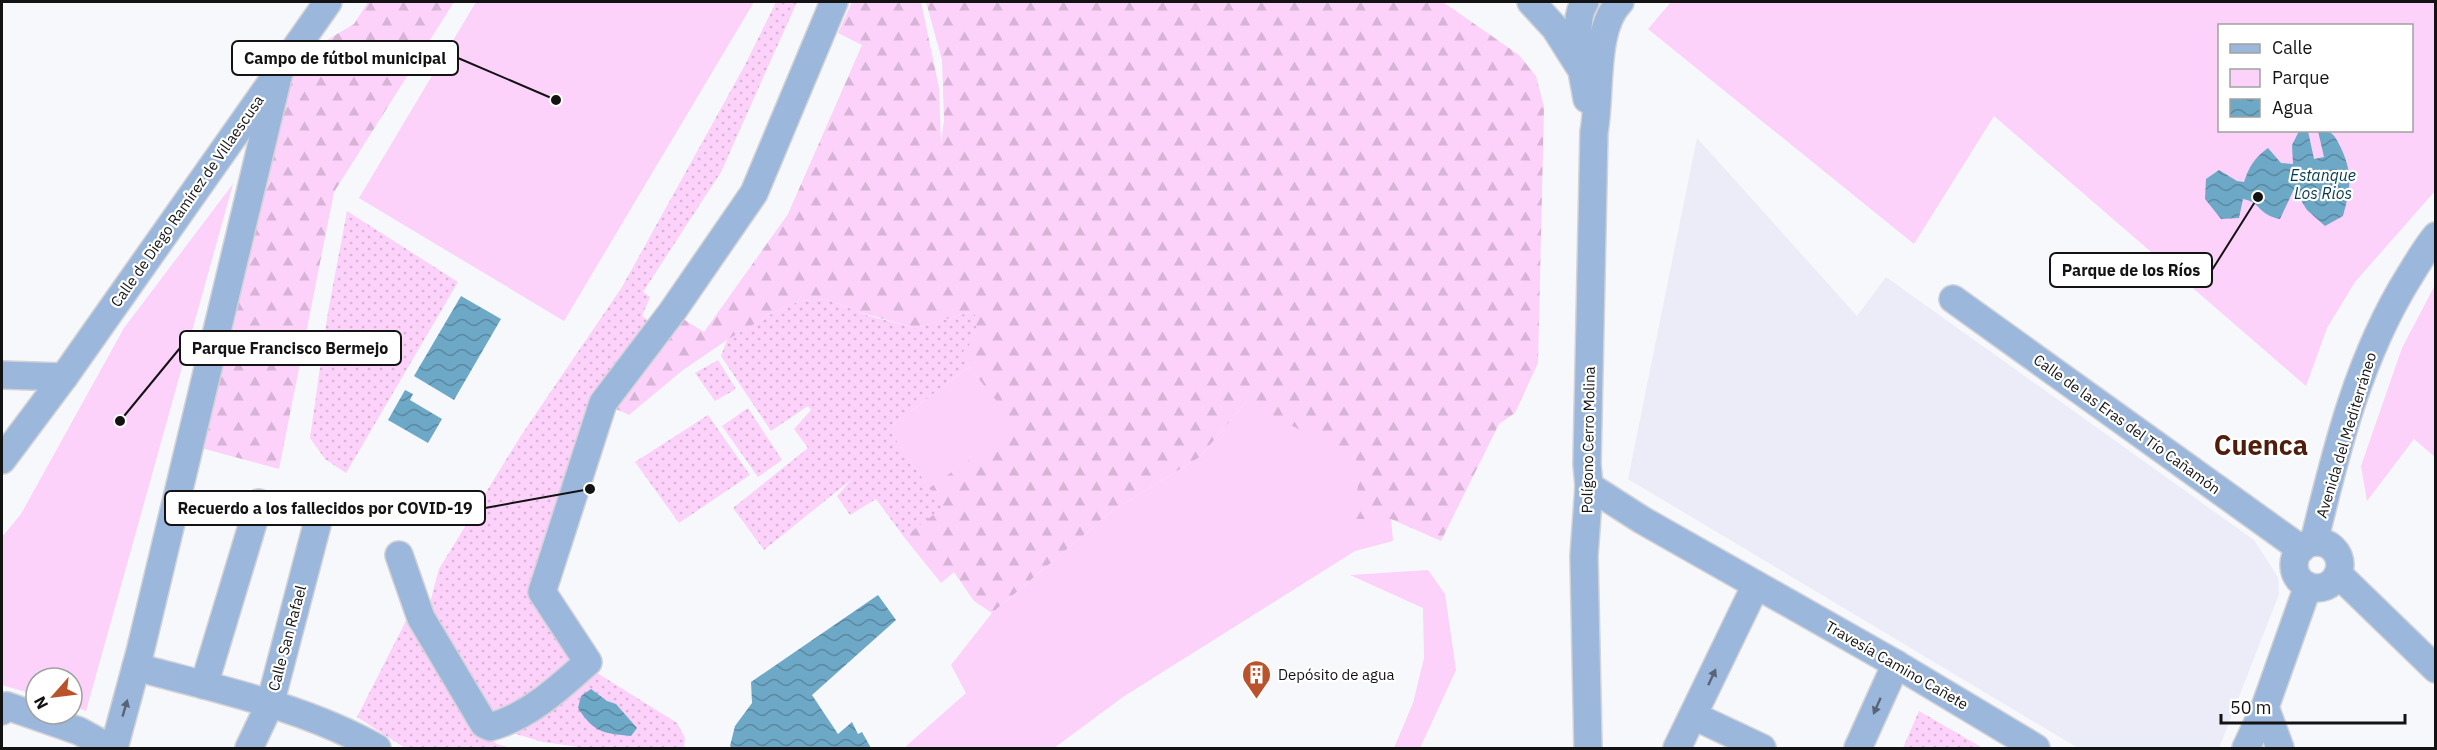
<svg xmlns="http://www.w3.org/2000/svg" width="2437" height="750" viewBox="0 0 2437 750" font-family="'IBM Plex Sans',sans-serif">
<defs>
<pattern id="grass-dots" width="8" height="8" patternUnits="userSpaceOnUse" patternTransform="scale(1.5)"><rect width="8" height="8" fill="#fcd1fa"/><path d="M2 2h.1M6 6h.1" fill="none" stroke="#d7b3d5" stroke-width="1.8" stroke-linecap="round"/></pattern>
<pattern id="forest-firs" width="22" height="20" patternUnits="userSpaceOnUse" patternTransform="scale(1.5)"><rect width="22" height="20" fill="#fcd1fa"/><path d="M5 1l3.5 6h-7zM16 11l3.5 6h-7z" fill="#d7b3d5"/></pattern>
<pattern id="water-waves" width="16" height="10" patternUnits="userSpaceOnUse" patternTransform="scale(1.5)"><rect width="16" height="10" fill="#6ea8c7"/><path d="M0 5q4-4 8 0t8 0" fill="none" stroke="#5988a0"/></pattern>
</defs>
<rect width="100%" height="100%" fill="#f7f8fc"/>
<path fill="#ebecf7" d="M1697 138 1857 316 1886 277 2254 540 2278 577 2279 594 2219 748H2078L1628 479Z"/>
<g fill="url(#grass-dots)">
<path d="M776 2H797L721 172 643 292 650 297 642 316 655 326 603 403 542 592 588 662 551 695 469 720 497 744 511 748H405L357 717 409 615 429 606 439 569 520 437 622 287 745 65Z"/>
<path d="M347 211 458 282 346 473 325 459 310 438 328 312Z"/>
<path d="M827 299 869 316 916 328 974 311 978 330 973 341 969 367 888 428 929 488 945 507 904 537 876 499 850 515 837 496 852 479 764 550 733 508 808 448 794 429 811 410 808 406 771 431 721 356 727 340 785 306 802 301Z"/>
<path d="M718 360 736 389 715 401 695 373Z"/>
<path d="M748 408 782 460 758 477 722 426Z"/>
<path d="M708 415 750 475 679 523 635 462Z"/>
<path d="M594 671 677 723 685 738 684 748H586L543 742 516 734V722Z"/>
<path d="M1919 711 1983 748H1903Z"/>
</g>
<g fill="url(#forest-firs)">
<path d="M368 2H454L334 192 279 469 190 445 280 68 354 24Z"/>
<path d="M852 2H921L939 88 941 144 944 120 942 60 926 2H1443L1519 55 1536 76 1544 107 1538 363 1515 413 1499 424 1441 541 1391 519 1352 520 1247 401 1200 457 1112 511 992 613 974 601 954 572 941 583 904 537 944 507 929 488 1016 426 969 367 961 354C977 337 979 334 974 311L916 328 862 313 827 299 802 301 785 306 727 340 683 370 629 415 603 403 672 312 704 332 788 214 862 45 838 33Z"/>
</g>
<g fill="#fcd1fa" fill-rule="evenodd">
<path d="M476 2H754L564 321 359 198Z"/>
<path d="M1671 2H2435V191L2355 282 2327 328 2306 386 1994 116 1914 244 1648 29ZM2220 26H2412V130H2220Z"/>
<path d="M233 184 86 711 72 706V678H36V695L2 685V537L21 514 124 328Z"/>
<path d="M2435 285V457L2414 439 2367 501 2361 466 2402 348Z"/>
<path d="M969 367 1017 426 929 488 888 428Z"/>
<path d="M1247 401 1362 464 1352 519H1391L1393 541 1355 551 1123 697 1054 748H904L966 693 951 665 992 613 1112 511 1200 457Z"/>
<path d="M1428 570 1445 594 1456 670 1420 748H1394L1413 703 1424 658 1423 608 1350 575Z"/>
</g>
<g fill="url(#water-waves)">
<path d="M2299 131H2308L2314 159 2324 157 2318 131C2331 130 2334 134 2340 146 2353 173 2351 187 2343 216L2325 226 2307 210 2294 189 2280 219C2258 215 2261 202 2243 199L2239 218 2221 219 2205 199 2206 179 2219 170 2237 181 2244 182C2249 167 2254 158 2268 148L2281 163 2293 164 2292 145Z"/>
<path d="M461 296 501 319 454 400 414 376Z"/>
<path d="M405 390 413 394 410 400 442 419 428 443 388 420Z"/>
<path d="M878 595 896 620 812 695 838 734 852 722 858 734 862 732 871 748H732L730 746 735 726 752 703 751 682Z"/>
<path d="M591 689 607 701 616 704 637 728 631 736C603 733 594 733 578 708L581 696Z"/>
</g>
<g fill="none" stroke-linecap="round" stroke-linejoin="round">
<defs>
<g id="minor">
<path d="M1531 2 1555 28 1579 66"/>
<path d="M1585 2C1570 23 1583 74 1587 99"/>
<path d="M1953 299 2301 549"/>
<path d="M2 375 64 377"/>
<path d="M2 460 64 377 328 2"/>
<path d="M1589 486 1642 520 1896 664 2036 748"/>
<path d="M2314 542C2336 450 2359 356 2410 275 2418 262 2426 248 2436 236"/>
<circle cx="2317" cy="565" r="23"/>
<path d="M399 555 421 618 484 724 490 727C528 717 559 688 588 662L542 592 603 403 672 312 754 193 834 2"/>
<path d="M2338 574 2436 669"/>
<path d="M136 667C217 689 304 707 377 748"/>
<path d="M204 685 259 503"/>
<path d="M2265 707 2280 748"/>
<path d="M2 711 7 706 79 731 110 748"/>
<path d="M1694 716 1762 748"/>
<path d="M114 748 140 652 280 68"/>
<path d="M249 748 270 704 317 525"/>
<path d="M1588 748 1584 556 1589 486 1587 464 1594 132C1601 95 1593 29 1620 2"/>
<path d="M1677 748 1756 585"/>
<path d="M1858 748 1896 664"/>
<path d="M2246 748 2265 707 2308 586"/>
</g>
</defs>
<use href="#minor" stroke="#d3d3d7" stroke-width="30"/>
<use href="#minor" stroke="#9cb7dc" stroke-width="27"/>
</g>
<defs><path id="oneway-solid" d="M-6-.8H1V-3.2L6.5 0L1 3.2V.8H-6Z" transform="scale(1.5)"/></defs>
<g fill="#586578">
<use href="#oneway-solid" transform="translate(1712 677) rotate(-65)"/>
<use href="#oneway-solid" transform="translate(1877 706) rotate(114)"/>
<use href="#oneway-solid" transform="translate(125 708) rotate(-74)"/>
</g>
<defs>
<symbol id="building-pin" viewBox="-11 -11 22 30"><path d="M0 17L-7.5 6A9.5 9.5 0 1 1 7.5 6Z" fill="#ba522b" stroke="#fff"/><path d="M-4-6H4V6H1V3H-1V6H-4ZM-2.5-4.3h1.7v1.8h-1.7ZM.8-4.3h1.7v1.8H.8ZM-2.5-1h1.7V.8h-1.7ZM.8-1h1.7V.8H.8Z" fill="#fff"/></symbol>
</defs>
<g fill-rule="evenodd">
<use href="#building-pin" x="1240" y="658" width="33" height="45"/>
</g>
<g text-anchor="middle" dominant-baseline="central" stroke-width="4.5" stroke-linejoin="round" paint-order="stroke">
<g font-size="15" fill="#131314" stroke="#fff">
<text transform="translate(187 201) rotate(-55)">Calle de Diego Ramírez de Villaescusa</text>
<text transform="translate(2127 424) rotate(36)">Calle de las Eras del Tío Cañamón</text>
<text transform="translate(2346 435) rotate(-73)">Avenida del Mediterráneo</text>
<text transform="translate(1588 440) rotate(-89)">Polígono Cerro Molina</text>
<text transform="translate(287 638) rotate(-75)">Calle San Rafael</text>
<text transform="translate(1897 665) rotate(30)">Travesía Camino Cañete</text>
</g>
<g font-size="15" fill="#131314" stroke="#fff" text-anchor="start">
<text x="1278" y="674">Depósito de agua</text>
</g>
<g font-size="16" font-style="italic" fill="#02374c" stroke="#fff">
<text x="2323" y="175">Estanque<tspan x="2323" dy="18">Los Rios</tspan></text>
</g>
<g font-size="27" font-weight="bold" fill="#4f1d0a" stroke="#fff">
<text x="2261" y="444">Cuenca</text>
</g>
</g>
<path fill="none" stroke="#131314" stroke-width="2" d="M556 100L458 58M2258 197L2212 270M120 421L180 348M590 489L485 508"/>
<g fill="#131314" stroke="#fff" stroke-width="2">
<circle cx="556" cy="100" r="6"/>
<circle cx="2258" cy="197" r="6"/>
<circle cx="120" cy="421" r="6"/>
<circle cx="590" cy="489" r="6"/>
</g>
<g fill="#fff" stroke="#131314" stroke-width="2">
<rect x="232" y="41" width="226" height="34" rx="6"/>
<rect x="2050" y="253" width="162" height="34" rx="6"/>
<rect x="180" y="331" width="221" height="34" rx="6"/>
<rect x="165" y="491" width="320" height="34" rx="6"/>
</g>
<g font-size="16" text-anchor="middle" font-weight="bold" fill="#131314">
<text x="345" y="64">Campo de fútbol municipal</text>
<text x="2131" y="276">Parque de los Ríos</text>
<text x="290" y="354">Parque Francisco Bermejo</text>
<text x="325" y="514">Recuerdo a los fallecidos por COVID-19</text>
</g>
<rect width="2437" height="750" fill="none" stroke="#131314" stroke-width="6"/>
<rect x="2218" y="24" width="195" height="108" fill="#ffffff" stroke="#a1a1a1" stroke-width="1.5"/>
<rect x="2230" y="44" width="30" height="9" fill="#9cb7dc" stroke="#a1a1a1" stroke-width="1.5"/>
<text x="2272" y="54" font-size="18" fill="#131314">Calle</text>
<rect x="2230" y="69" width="30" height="18" fill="#fcd1fa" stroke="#a1a1a1" stroke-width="1.5"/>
<text x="2272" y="84" font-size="18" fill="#131314">Parque</text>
<rect x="2230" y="99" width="30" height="18" fill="url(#water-waves)" stroke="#a1a1a1" stroke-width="1.5"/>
<text x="2272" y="114" font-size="18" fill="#131314">Agua</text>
<g transform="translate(54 696) rotate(242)"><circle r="28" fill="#ffffff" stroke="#a1a1a1" stroke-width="1.5"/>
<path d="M0-4.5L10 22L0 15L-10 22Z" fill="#ba522b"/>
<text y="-9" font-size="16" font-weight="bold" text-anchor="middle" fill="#131314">N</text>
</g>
<path d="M2221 714v9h184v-9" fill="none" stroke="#131314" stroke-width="3"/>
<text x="2230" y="714" font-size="18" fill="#131314" stroke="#ffffff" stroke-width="4.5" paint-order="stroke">50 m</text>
</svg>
